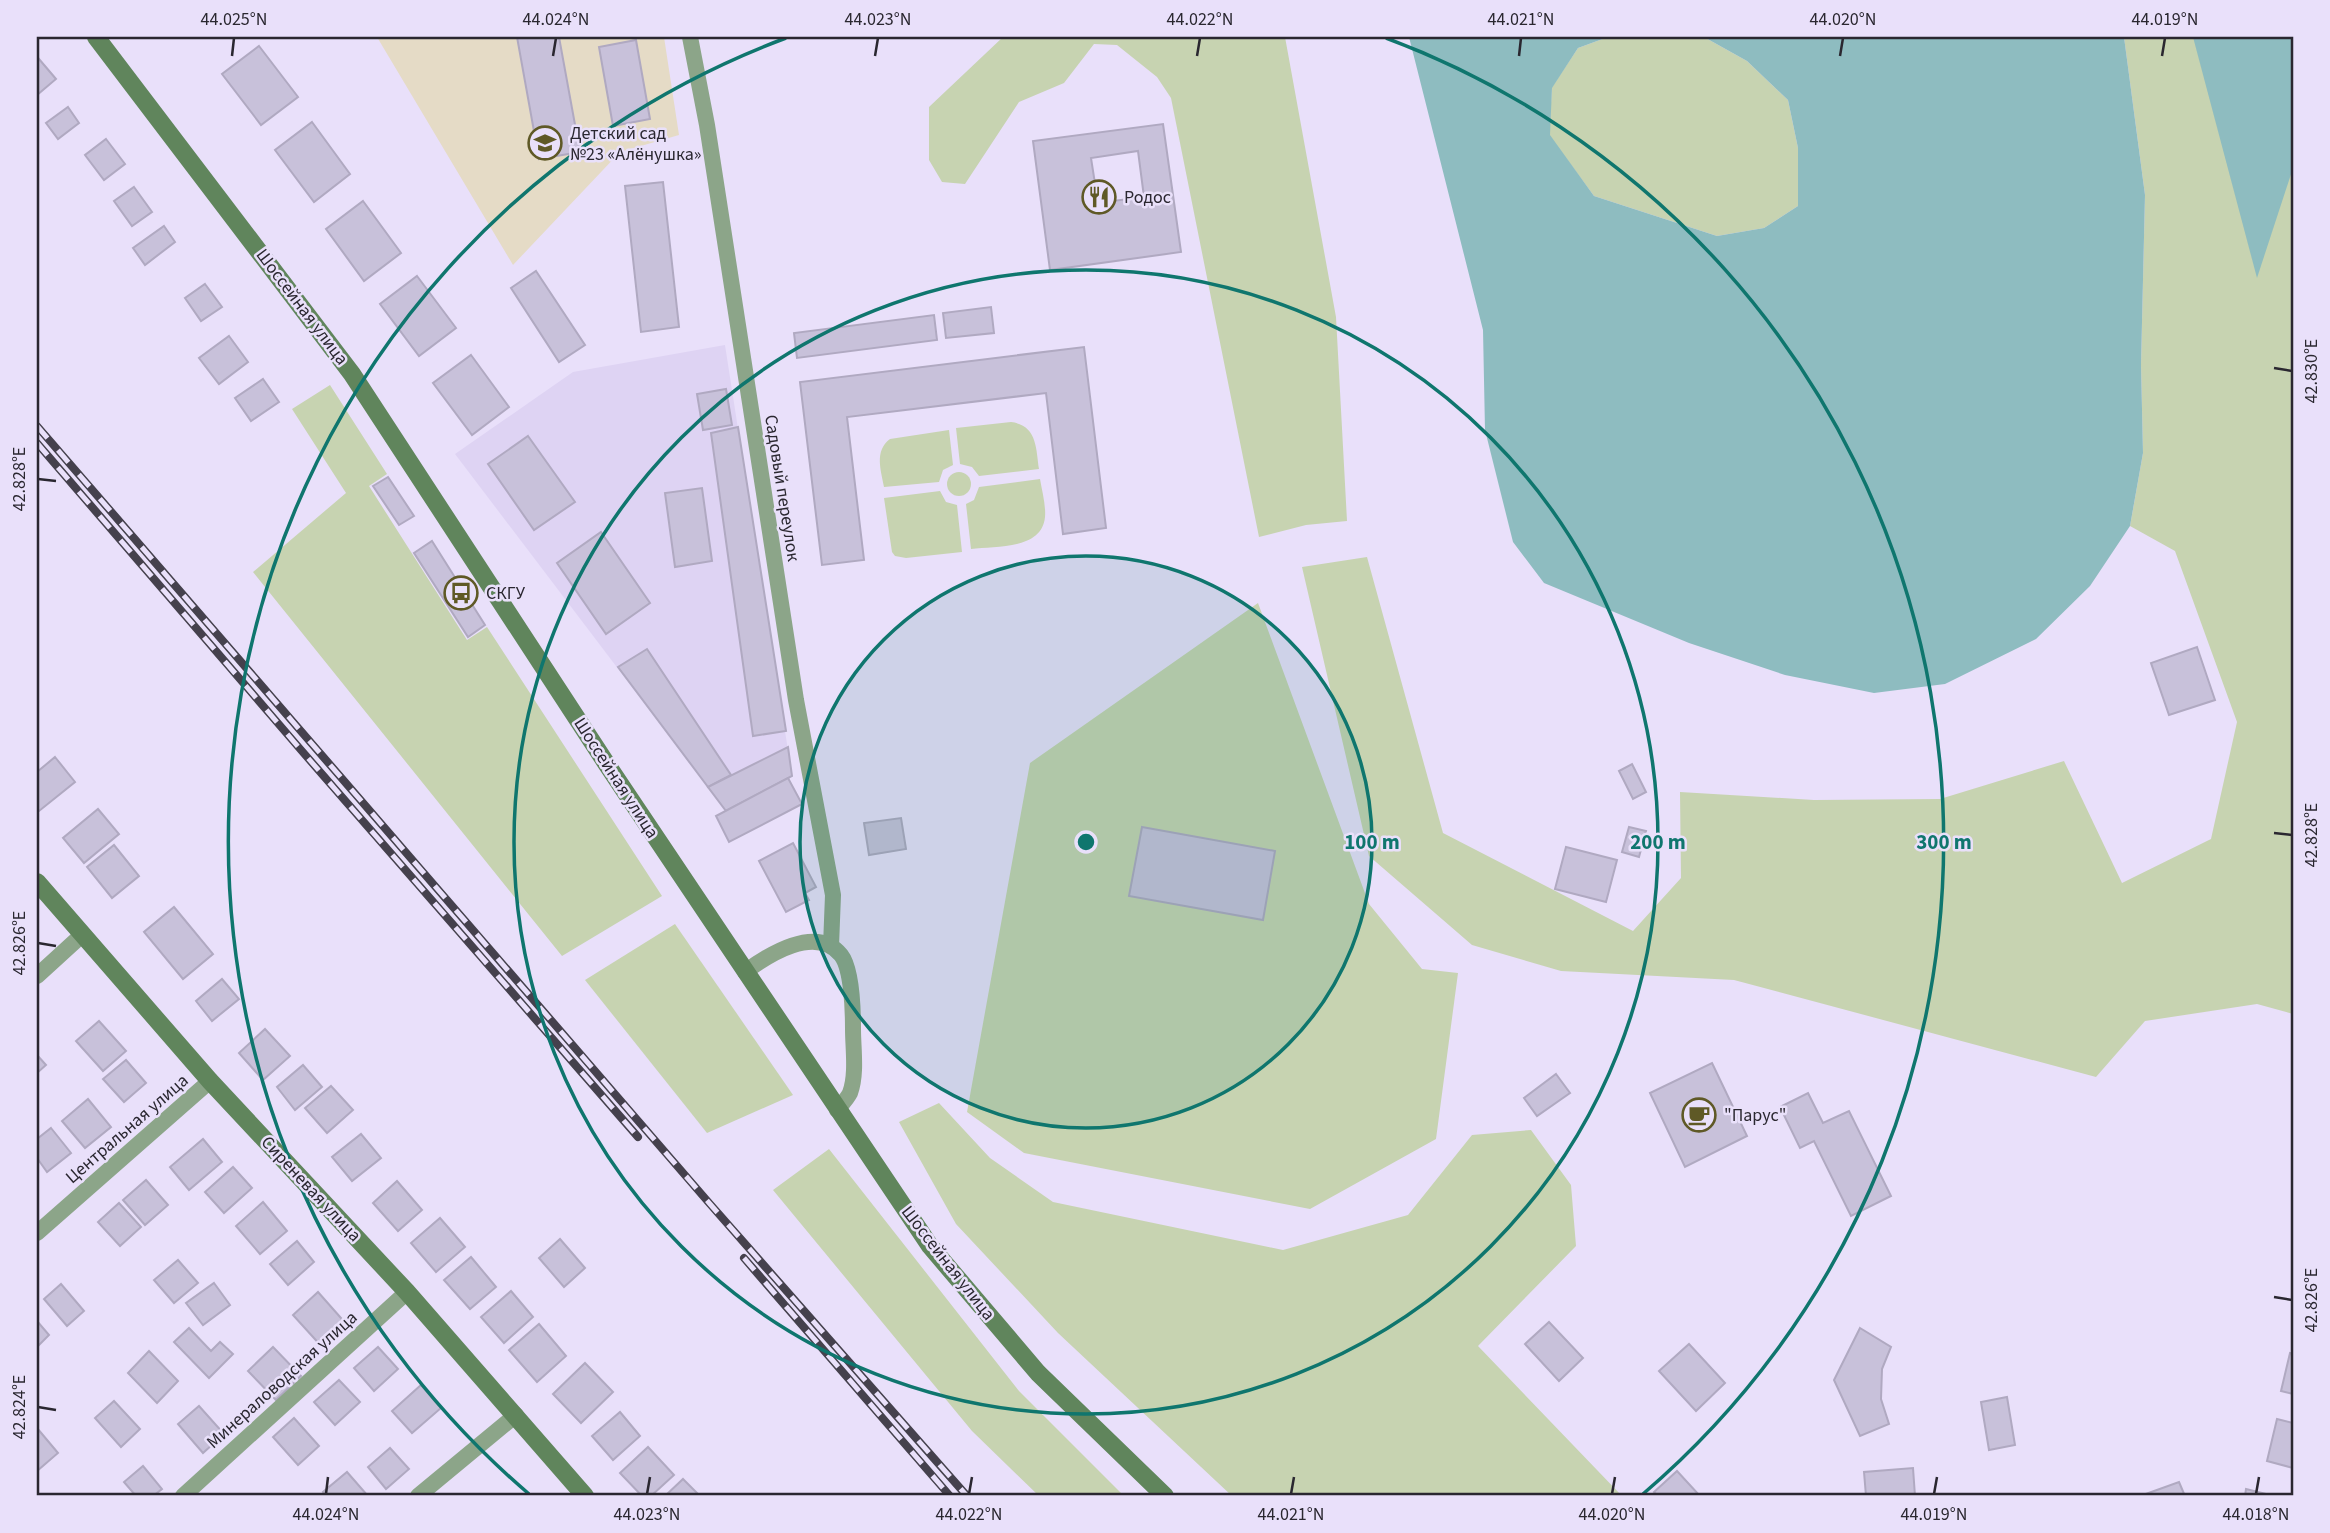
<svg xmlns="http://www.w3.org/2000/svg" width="2330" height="1533" viewBox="0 0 2330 1533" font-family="'Source Sans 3',sans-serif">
<rect width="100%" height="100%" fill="#e9e0fa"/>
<path fill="#ded3f3" d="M725 345 792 776 726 811 455 454 573 372Z"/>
<path fill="#e5dbc6" d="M377 37H664L679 135 620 152 513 265Z"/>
<g fill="#c7d3b1">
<path d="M1003 37H1285L1336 317 1347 521 1306 525 1259 537 1171 98 1157 77 1117 45 1094 44 1064 83 1019 102 965 184 942 182 929 160V107Z"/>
<path d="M1608 37H1704L1747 61 1788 100 1798 148V206L1764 228 1717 236 1594 196 1549 135 1552 87 1578 48Z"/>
<path d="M2124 37H2293V1014L2257 1004 2145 1021 2096 1077 1734 980 1561 971 1472 945 1369 856 1302 567 1367 557 1443 833 1633 931 1681 878 1680 792 1814 800 1940 799 2064 761 2122 883 2211 839 2237 722 2175 551 2130 526 2143 453 2141 365 2145 195Z"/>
<path d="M330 385 387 474 369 486 467 640 487 627 662 896 562 956 253 572 346 493 292 409Z"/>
<path d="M1011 422C1037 425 1036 448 1039 469L979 476 972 467 960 464 956 428Z"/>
<path d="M949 430 953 465 943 470 939 482 884 487C881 470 874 451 890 439Z"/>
<circle cx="959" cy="484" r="12"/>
<path d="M1040 479C1042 491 1046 505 1045 517 1042 550 995 546 971 549L966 504 974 500 979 487Z"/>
<path d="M940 491 946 502 957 505 962 552 906 558 895 556 892 552 884 498Z"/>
<path d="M1258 603 1369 904 1422 969 1458 973 1436 1139 1310 1209 1024 1153 967 1112 1030 763Z"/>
<path d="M675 924 793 1095 707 1133 585 980Z"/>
<path d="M939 1103 990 1158 1053 1202 1283 1250 1408 1215 1472 1135 1531 1130 1571 1185 1576 1246 1478 1346 1622 1496H1232L1058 1333 956 1224 899 1122Z"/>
<path d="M829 1149 1019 1391 1124 1496H1039L972 1431 773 1190Z"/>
</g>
<g fill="#8ebcc0">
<path d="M1409 37H1608L1578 48 1552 88 1550 135 1594 196 1717 236 1764 228 1798 206V148L1788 100 1747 61 1704 37H2124L2145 195 2141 365 2143 453 2130 526 2090 586 2036 639 1945 684 1874 693 1785 675 1689 643 1544 583 1513 542 1485 430 1483 330Z"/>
<path d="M2193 37H2293V168L2257 278Z"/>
</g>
<g fill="#c8c1da" stroke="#b0a9c1" stroke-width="2" fill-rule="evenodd">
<path d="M517 37H559L580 152 539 159Z"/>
<path d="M636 40 650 119 613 126 599 47Z"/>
<path d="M259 46 298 97 261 125 222 74Z"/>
<path d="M39 59 56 79 37 95V61Z"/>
<path d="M68 107 79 123 58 139 46 123Z"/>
<path d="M312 122 350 174 314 202 275 150Z"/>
<path d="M1163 124 1181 252 1050 270 1033 141ZM1138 151 1144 197 1098 203 1091 158Z"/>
<path d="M106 139 125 164 104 180 85 155Z"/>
<path d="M663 182 679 327 641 332 625 186Z"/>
<path d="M134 187 152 212 132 226 114 201Z"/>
<path d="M363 201 401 253 364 281 326 229Z"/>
<path d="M164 226 175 242 145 265 133 248Z"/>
<path d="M536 271 585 345 559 362 511 288Z"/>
<path d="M417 276 456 328 419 356 380 304Z"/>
<path d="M205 284 222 307 201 321 185 298Z"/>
<path d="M991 307 994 333 946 338 943 313Z"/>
<path d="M934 315 937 340 797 358 794 333Z"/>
<path d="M229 336 248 362 219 384 199 358Z"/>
<path d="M1084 347 1106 528 1063 534 1046 393 847 417 864 560 822 565 800 382Z"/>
<path d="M471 355 509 407 472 435 433 383Z"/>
<path d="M263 379 279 402 251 421 235 398Z"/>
<path d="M726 389 732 425 703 430 697 394Z"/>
<path d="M738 427 786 731 753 736 711 433Z"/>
<path d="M528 436 575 502 534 530 488 464Z"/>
<path d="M388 477 414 516 399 525 373 486Z"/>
<path d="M702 488 712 561 675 567 665 493Z"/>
<path d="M601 532 650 603 606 634 557 563Z"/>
<path d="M432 541 485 625 468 637 414 553Z"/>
<path d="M2197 647 2215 700 2169 715 2151 663Z"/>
<path d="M647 649 731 775 708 787 618 667Z"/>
<path d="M788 747 792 776 726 811 708 787Z"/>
<path d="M55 757 75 782 39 811 37 809V772Z"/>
<path d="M1632 764 1646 792 1633 799 1619 771Z"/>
<path d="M788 778 802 804 729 842 716 816Z"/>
<path d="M98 809 119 834 84 863 63 838Z"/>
<path d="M901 818 906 849 869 855 864 823Z"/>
<path d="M1142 827 1275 851 1263 920 1129 896Z"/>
<path d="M1629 827 1646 831 1639 857 1622 852Z"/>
<path d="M793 843 816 887 805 893 809 900 786 912 759 861Z"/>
<path d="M114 845 139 876 112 898 87 867Z"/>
<path d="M1566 847 1617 860 1606 902 1555 889Z"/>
<path d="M174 907 213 954 183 979 144 932Z"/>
<path d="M222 979 239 999 212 1021 196 1001Z"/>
<path d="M99 1021 126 1051 103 1071 76 1041Z"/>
<path d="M265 1029 290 1056 263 1080 239 1053Z"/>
<path d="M37 1055 46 1065 37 1073Z"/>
<path d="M126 1060 146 1083 124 1102 103 1079Z"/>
<path d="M1712 1063 1747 1136 1685 1167 1650 1093Z"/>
<path d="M303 1065 322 1087 295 1110 277 1087Z"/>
<path d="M1556 1074 1570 1093 1537 1116 1524 1098Z"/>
<path d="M331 1086 353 1110 327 1133 305 1108Z"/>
<path d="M1808 1093 1823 1123 1849 1111 1891 1196 1851 1216 1814 1141 1800 1148 1780 1107Z"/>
<path d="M88 1099 111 1127 85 1148 62 1121Z"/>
<path d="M51 1128 71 1153 47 1172 37 1158V1139Z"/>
<path d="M361 1134 381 1158 352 1181 332 1157Z"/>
<path d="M203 1139 222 1162 189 1190 170 1167Z"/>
<path d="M233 1167 252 1188 224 1213 205 1192Z"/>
<path d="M146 1180 168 1205 145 1225 123 1200Z"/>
<path d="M397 1181 422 1210 398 1231 373 1203Z"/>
<path d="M263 1202 287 1231 260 1254 236 1226Z"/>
<path d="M119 1203 141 1227 120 1246 98 1222Z"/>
<path d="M440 1218 465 1247 436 1272 411 1243Z"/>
<path d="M560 1239 585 1268 564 1287 539 1258Z"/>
<path d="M297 1241 314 1262 288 1285 270 1264Z"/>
<path d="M471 1257 496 1287 470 1309 444 1280Z"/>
<path d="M178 1260 198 1283 174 1303 154 1280Z"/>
<path d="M214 1283 230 1305 203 1325 186 1303Z"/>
<path d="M61 1284 84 1311 67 1326 44 1299Z"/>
<path d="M511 1291 533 1317 504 1343 481 1317Z"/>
<path d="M318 1292 348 1326 323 1348 293 1315Z"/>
<path d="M37 1321 49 1335 37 1347Z"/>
<path d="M1549 1322 1583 1358 1559 1381 1525 1344Z"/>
<path d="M539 1324 566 1356 537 1382 509 1350Z"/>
<path d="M189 1328 211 1351 220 1342 233 1354 209 1378 174 1342Z"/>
<path d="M1860 1328 1891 1347 1882 1369 1881 1399 1889 1424 1860 1436 1834 1380Z"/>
<path d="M1689 1344 1725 1383 1696 1411 1659 1371Z"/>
<path d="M273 1347 301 1376 276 1400 248 1371Z"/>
<path d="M378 1347 398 1369 374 1391 354 1368Z"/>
<path d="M149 1351 178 1381 157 1403 128 1373Z"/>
<path d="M2290 1353 2293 1354V1394L2281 1391Z"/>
<path d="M585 1363 613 1392 581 1423 553 1394Z"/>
<path d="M339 1380 360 1402 335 1425 314 1402Z"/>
<path d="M421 1385 441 1408 412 1433 392 1411Z"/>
<path d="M2007 1397 2015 1445 1989 1450 1981 1402Z"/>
<path d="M114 1401 140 1429 121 1447 95 1418Z"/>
<path d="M199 1406 224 1434 203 1453 178 1424Z"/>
<path d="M620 1412 640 1436 613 1460 592 1436Z"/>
<path d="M294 1418 319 1446 298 1465 273 1437Z"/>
<path d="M2277 1419 2293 1423V1468L2267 1461Z"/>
<path d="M37 1428 58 1453 37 1471Z"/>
<path d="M648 1447 674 1475 651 1496H642L620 1473Z"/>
<path d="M390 1448 409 1469 386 1489 368 1467Z"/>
<path d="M143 1466 162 1489 153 1496H136L124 1482Z"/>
<path d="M1913 1468 1915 1496H1866L1864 1472Z"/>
<path d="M1677 1471 1700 1496H1658L1654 1492Z"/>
<path d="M347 1472 368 1496H326L323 1492Z"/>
<path d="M683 1479 700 1496H665Z"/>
<path d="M2179 1482 2185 1496H2144L2143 1495Z"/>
<path d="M2246 1489 2274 1496H2245Z"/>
</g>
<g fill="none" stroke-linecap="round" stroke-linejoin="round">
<g stroke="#8ca589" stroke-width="16">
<path d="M690 37 707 125 796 700 833 895 831 946"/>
<path d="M745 972C768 955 816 924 841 955 852 969 853 1011 853 1029 853 1049 857 1074 850 1093 847 1099 841 1105 837 1110"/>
<path d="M37 976 83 934"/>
<path d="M37 1233 210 1081"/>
<path d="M183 1496 407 1292"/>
<path d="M418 1496 516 1415"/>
</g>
<g stroke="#60855c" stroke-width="18">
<path d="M96 37 352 374 606 763 930 1246 1038 1373 1165 1496"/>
<path d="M37 882 210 1081 407 1292 585 1496"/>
</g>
<defs>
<g id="rail">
<path d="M37 426 710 1204 967 1496"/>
<path d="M37 443 301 750 638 1137"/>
<path d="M744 1258 950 1496"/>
</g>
</defs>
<use href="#rail" stroke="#45414d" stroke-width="8"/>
<use href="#rail" stroke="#e9e0fa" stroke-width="5" stroke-dasharray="16" stroke-linecap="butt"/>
</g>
<path fill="none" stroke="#2a2730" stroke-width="2.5" d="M232 56 234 38M553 56 556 38M875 56 878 38M1197 56 1200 38M1519 56 1521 38M1840 56 1843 38M2162 56 2165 38M2274 368 2292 371M38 479 56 481M2274 833 2292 835M38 943 56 946M2274 1297 2292 1300M38 1407 56 1410M326 1494 328 1477M647 1494 650 1477M969 1494 972 1477M1291 1494 1294 1477M1612 1494 1615 1477M1934 1494 1937 1477M2256 1494 2259 1477"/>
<circle cx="1086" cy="842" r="286" fill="#0f766e" fill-opacity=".12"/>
<g fill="none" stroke="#0f766e" stroke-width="3.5">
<circle cx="1086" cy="842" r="286"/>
<circle cx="1086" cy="842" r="572"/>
<path d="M529 1494A858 858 0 0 1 786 38M1386 38A858 858 0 0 1 1643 1494"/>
</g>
<defs>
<symbol id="school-ring" viewBox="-11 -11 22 22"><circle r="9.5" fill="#e9e0fa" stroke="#5f5926" stroke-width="1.5"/><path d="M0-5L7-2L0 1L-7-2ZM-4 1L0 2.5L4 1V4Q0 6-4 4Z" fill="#5f5926"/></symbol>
<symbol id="restaurant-ring" viewBox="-11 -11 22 22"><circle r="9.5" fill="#e9e0fa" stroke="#5f5926" stroke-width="1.5"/><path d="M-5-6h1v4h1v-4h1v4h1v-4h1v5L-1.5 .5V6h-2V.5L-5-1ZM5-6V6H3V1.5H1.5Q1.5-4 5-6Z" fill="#5f5926"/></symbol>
<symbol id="bus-ring" viewBox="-11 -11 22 22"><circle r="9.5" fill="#e9e0fa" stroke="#5f5926" stroke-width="1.5"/><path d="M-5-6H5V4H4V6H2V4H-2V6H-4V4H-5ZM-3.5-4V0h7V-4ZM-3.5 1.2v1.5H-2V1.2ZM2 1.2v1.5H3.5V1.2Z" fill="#5f5926"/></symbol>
<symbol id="cafe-ring" viewBox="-11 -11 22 22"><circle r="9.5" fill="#e9e0fa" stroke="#5f5926" stroke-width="1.5"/><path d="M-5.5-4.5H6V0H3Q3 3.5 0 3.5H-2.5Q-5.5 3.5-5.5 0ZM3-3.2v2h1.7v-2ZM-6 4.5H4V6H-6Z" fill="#5f5926"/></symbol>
</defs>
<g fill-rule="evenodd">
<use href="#school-ring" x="526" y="124" width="38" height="38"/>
<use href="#restaurant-ring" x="1080" y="178" width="38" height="38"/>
<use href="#bus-ring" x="442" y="574" width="38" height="38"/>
<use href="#cafe-ring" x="1680" y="1096" width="38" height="38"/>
</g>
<g text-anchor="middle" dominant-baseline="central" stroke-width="5" stroke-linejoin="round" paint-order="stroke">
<g font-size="18" fill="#2a2730" stroke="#e9e0fa" text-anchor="start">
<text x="570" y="133">Детский сад<tspan x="570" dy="21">№23 «Алёнушка»</tspan></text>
<text x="1124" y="197">Родос</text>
<text x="486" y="593">СКГУ</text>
<text x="1724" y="1115">"Парус"</text>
</g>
<g font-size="18" fill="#2a2730" stroke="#e9e0fa">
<text transform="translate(302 307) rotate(53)">Шоссейная улица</text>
<text transform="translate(782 488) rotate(81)">Садовый переулок</text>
<text transform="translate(616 778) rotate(57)">Шоссейная улица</text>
<text transform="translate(127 1129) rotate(-41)">Центральная улица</text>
<text transform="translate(311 1189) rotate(47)">Сиреневая улица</text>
<text transform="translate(948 1263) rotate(52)">Шоссейная улица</text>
<text transform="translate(282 1380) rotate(-42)">Минераловодская улица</text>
</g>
</g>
<circle cx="1086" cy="842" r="10" fill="#0f766e" stroke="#e9e0fa" stroke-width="3.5"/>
<g font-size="21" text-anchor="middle" font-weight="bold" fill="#0f766e" stroke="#e9e0fa" stroke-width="5" stroke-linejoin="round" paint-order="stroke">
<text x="1372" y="849">100 m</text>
<text x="1658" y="849">200 m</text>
<text x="1944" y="849">300 m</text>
</g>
<rect width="2330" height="1533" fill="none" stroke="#e9e0fa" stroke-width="77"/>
<rect x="38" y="38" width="2254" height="1456" fill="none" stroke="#2a2730" stroke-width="2.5"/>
<g font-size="18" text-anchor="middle" fill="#2a2730">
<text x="234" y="25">44.025°N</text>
<text x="556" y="25">44.024°N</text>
<text x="878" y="25">44.023°N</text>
<text x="1200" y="25">44.022°N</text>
<text x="1521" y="25">44.021°N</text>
<text x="1843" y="25">44.020°N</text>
<text x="2165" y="25">44.019°N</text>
<text transform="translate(2311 371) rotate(-90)" y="6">42.830°E</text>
<text transform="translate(19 479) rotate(-90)" y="6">42.828°E</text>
<text transform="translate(2311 835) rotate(-90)" y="6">42.828°E</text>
<text transform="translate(19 943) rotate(-90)" y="6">42.826°E</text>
<text transform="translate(2311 1300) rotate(-90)" y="6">42.826°E</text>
<text transform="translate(19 1407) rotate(-90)" y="6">42.824°E</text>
<text x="326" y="1520">44.024°N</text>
<text x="647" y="1520">44.023°N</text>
<text x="969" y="1520">44.022°N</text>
<text x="1291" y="1520">44.021°N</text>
<text x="1612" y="1520">44.020°N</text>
<text x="1934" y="1520">44.019°N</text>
<text x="2256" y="1520">44.018°N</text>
</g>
</svg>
